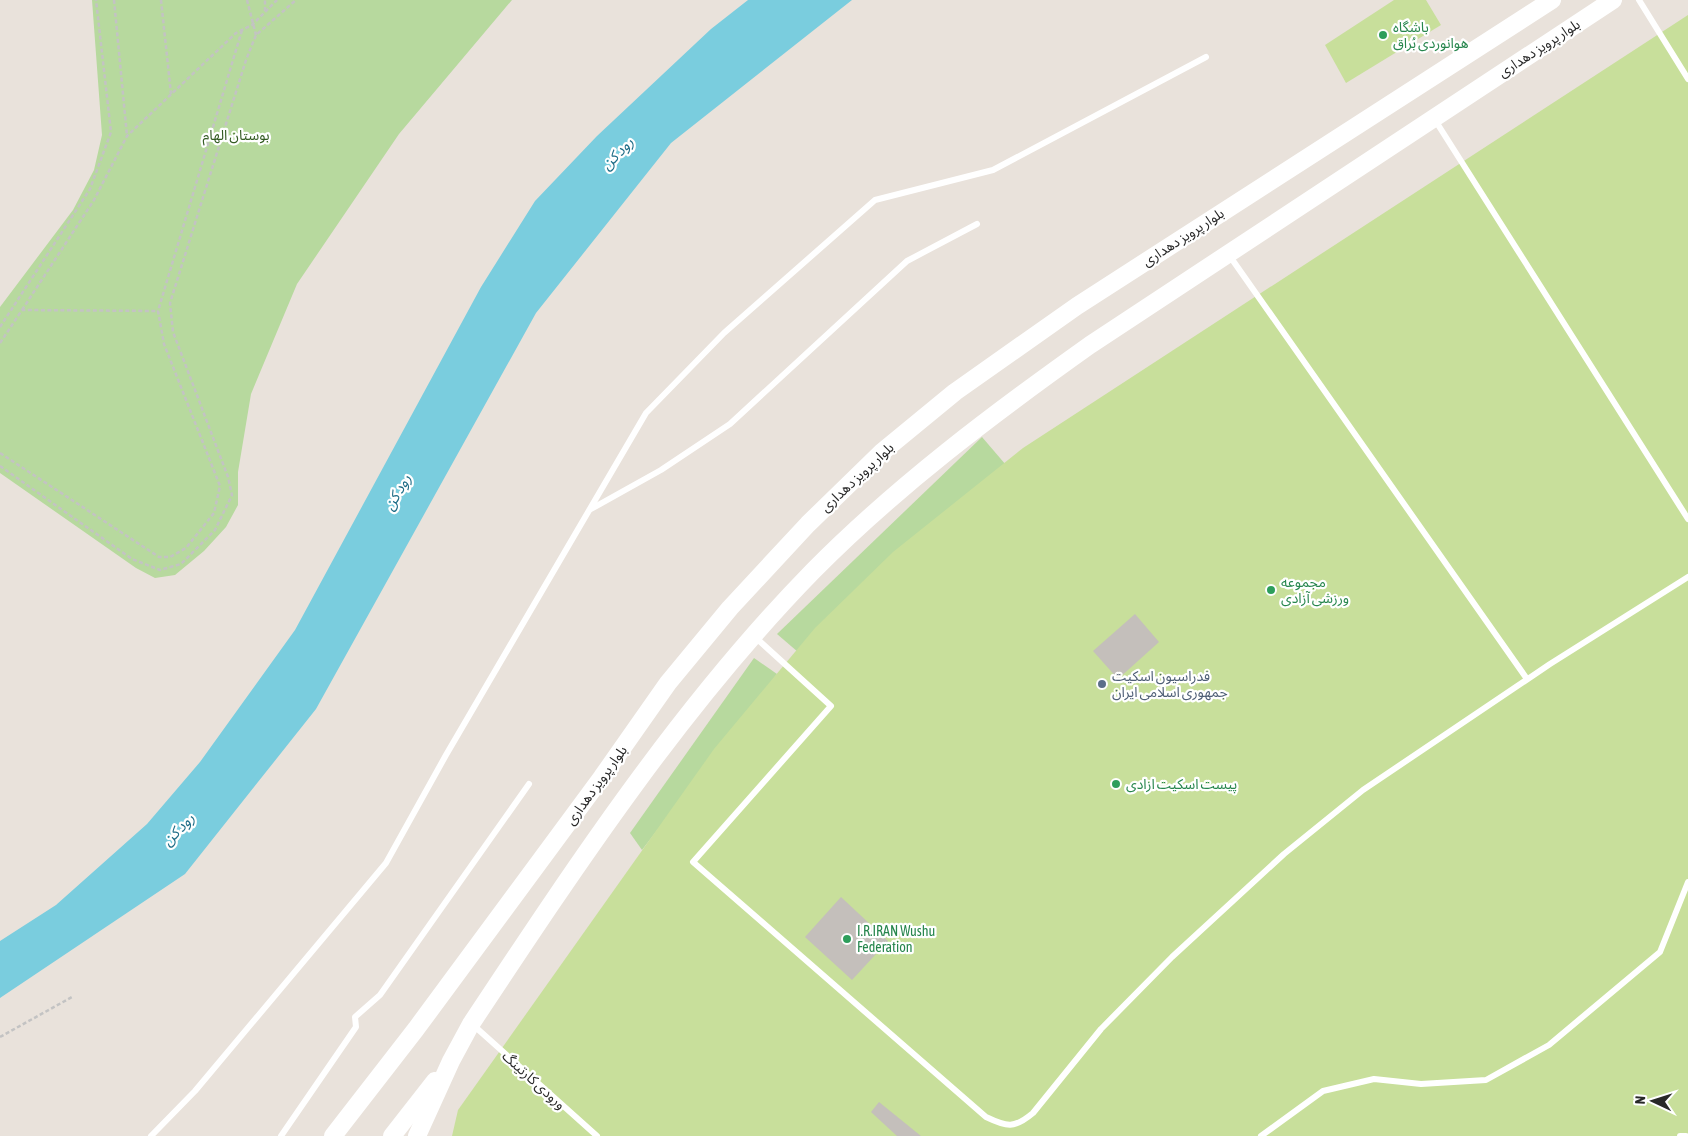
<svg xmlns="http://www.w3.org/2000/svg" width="1688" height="1136" viewBox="0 0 1688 1136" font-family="'Asap Condensed','Noto Sans Arabic',sans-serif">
<rect width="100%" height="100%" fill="#e9e2db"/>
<g fill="#b7d99e">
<path d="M92 0H512L399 134 297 284 251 394 238 472V505L226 527 204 551 175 575 155 578 136 568 0 473V307L73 210 94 170 102 135Z"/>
<path d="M982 437 1037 501 919 756 777 634Z"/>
<path d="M754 658 777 674 642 850 630 833Z"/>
</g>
<g fill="#c8df9b">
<path d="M1394 0H1426L1441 25 1346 83 1325 45Z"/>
<path d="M1688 15V1136H452L458 1110 714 749 815 628 893 552 1023 448Z"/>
</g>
<path fill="#7acdde" d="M748 0H852L671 143 536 313 316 709 185 874 0 998V941L56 905 147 824 200 762 295 630 481 287 535 201 597 136 711 29Z"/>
<g fill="#c4bfbb">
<path d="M1135 614 1159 642 1118 679 1093 651Z"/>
<path d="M841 897 888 941 852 980 805 937Z"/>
<path d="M879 1102 921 1136H897L871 1112Z"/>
</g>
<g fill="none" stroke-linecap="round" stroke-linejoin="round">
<g stroke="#c3c3c3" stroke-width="2.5" stroke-dasharray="4 2.5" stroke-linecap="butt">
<path d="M114 0 127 136"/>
<path d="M161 0 171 94"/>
<path d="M247 0 256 35"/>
<path d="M265 11V0"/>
<path d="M22 310 94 200 127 136 236 33 252 25 277 0"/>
<path d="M0 327 90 189 111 132 96 0"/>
<path d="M0 343 22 310 158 311"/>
<path d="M0 453 159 557H170L186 548 214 513 220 486 164 344 158 311 242 30"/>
<path d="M0 466 132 559 160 570 181 564 215 530 232 495 228 477 173 332 170 303 246 60 256 35 296 0"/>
<path d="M0 1037 72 997"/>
</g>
<g stroke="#fff" stroke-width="6">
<path d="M1639 0 1688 79"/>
<path d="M1435 120 1688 519"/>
<path d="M1229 255 1527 679"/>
<path d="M591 509 661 470 730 424 907 261 977 224"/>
<path d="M755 637 831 706 693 862 986 1117C1007 1127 1014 1129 1033 1113L1101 1029 1172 957 1284 854 1363 790 1550 664 1688 577"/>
<path d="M472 1024 597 1136"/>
<path d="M151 1136 195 1091 386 863 446 755 646 413 724 333 875 200 993 170 1206 57"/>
<path d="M281 1136 356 1027 355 1017 380 995 529 784"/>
<path d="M1261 1136 1323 1091 1374 1079 1421 1084 1486 1080 1549 1045 1660 952 1688 882"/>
<path d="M1680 1136H1686"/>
</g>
<g stroke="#fff" stroke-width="18">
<path d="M333 1136 416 1029 602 777 668 683 730 608 808 524 882 452 955 392 1077 306 1552 0"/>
<path d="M392 1136 435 1081"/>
<path d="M417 1136 451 1061 471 1024C575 867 681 706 813 571 897 486 993 414 1090 345L1613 0"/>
</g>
</g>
<g fill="#2e9e5b" stroke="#fff" stroke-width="2">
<circle cx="1383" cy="35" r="5"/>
<circle cx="1271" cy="590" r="5"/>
<circle cx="1116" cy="784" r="5"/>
<circle cx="847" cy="939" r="5"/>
</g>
<circle fill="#5c6f8a" stroke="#fff" stroke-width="2" cx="1102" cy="684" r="5"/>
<g text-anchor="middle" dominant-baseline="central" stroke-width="4.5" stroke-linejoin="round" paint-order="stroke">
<g font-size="14" fill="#27864d" stroke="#fff" text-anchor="start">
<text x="1393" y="27">باشگاه<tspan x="1393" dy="16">هوانوردی بُراق</tspan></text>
<text x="1281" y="582">مجموعه<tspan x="1281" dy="16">ورزشی آزادی</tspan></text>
<text x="1126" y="784">پیست اسکیت ازادی</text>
<text x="857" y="931">I.R.IRAN Wushu<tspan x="857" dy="16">Federation</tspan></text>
</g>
<g font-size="14" fill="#282828" stroke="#fff">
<text transform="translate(1539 48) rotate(-33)">بلوار پرویز دهداری</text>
<text transform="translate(1183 237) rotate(-33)">بلوار پرویز دهداری</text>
<text transform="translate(857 477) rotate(-43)">بلوار پرویز دهداری</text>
<text transform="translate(596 785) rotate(-54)">بلوار پرویز دهداری</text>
<text transform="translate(534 1080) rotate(42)">ورودی کارتینگ</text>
</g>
<g font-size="14" fill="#335b22" stroke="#fff">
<text x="236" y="135">بوستان الهام</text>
</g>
<g font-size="14" fill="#4e5e75" stroke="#fff" text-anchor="start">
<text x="1112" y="676">فدراسیون اسکیت<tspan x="1112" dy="16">جمهوری اسلامی ایران</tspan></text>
</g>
<g font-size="15" font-style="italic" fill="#1d6c86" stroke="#fff">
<text transform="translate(617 153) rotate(-46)">رود کن</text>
<text transform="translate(397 492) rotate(-60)">رود کن</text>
<text transform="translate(178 829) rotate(-46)">رود کن</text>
</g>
</g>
<g transform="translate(1653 1101) rotate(274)" stroke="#ffffff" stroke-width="4" paint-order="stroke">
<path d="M0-4L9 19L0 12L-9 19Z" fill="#282828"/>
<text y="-8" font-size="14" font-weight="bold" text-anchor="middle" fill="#282828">N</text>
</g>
</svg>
